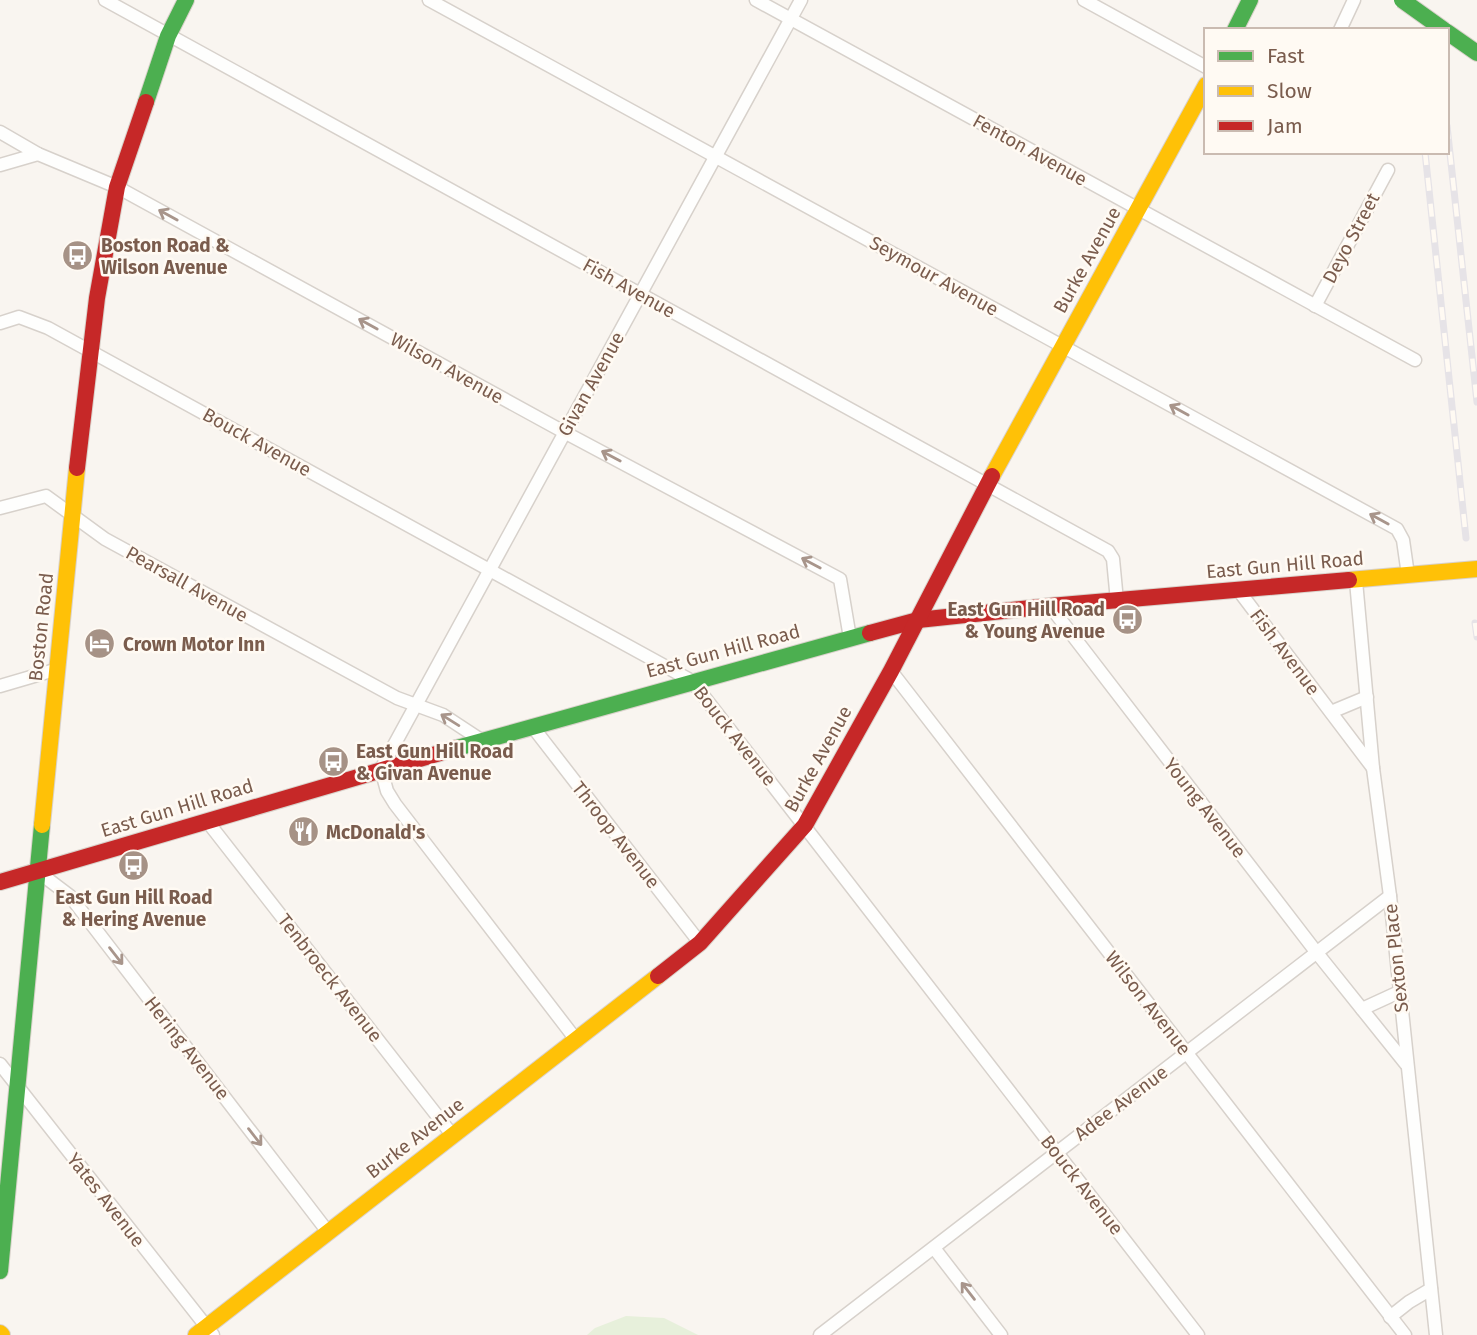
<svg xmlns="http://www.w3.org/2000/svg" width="1477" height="1335" viewBox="0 0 1477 1335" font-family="'Fira Sans',sans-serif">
<rect width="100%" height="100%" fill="#f9f5f0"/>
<path fill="#e7f0db" d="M626 1316 664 1318 698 1335H587L595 1328Z"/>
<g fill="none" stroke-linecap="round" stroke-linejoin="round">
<defs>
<g id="street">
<path d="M105 0 1108 551 1113 559 1117 601"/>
<path d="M429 0 1397 529 1403 540 1408 575"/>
<path d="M756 0 1415 360"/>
<path d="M1084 0 1206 67"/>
<path d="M1340 30 1354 0"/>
<path d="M0 132 38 154 117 187 564 432 840 579 850 638"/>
<path d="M0 165 38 154"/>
<path d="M1315 306 1388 170"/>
<path d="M0 323 19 317 48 328 692 681 1198 1335"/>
<path d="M0 508 46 496 105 539 397 698 443 715 481 740"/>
<path d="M1356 581 1373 768 1390 896 1436 1335"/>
<path d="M1239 591 1373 768"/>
<path d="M1050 606 1317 953 1406 1064"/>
<path d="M891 671 1405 1335"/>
<path d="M0 686 58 669"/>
<path d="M1331 712 1367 697"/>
<path d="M532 726 700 943"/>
<path d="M207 821 453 1136"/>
<path d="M37 871 70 896 328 1232"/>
<path d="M1362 1009 1399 992"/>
<path d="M577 1041 395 804 387 791 381 769 801 0"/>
<path d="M0 1064 213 1335"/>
<path d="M934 1248 1001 1335"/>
<path d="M1390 1317 1409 1302 1431 1289"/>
<path d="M820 1335 1390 896"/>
</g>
<g id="fast">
<path d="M1235 30 1250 0"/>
<path d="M1447 32 1477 53"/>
<path d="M146 102 168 36 186 0"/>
<path d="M457 748 870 633"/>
<path d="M0 1271 42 825"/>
</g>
<g id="slow">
<path d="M992 476 1206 85"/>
<path d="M1349 580 1477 569"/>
<path d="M42 825 77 468"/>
<path d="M0 1333 2 1335"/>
<path d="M196 1335 658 976"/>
</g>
<g id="jam">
<path d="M77 468 97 298 117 187 146 102"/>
<path d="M870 633 918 620 1050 606 1349 580"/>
<path d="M0 882 457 748"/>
<path d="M658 976 700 943 805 825 891 671 992 476"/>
</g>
</defs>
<use href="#street" stroke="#d7d1cb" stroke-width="15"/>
<use href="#fast" stroke="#d9d2cb" stroke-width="18"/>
<use href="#slow" stroke="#d9d2cb" stroke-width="18"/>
<use href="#jam" stroke="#d9d2cb" stroke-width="18"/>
<use href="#street" stroke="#fefefd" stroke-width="12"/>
<use href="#fast" stroke="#4caf50" stroke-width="16"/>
<use href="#slow" stroke="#ffc107" stroke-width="16"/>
<use href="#jam" stroke="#c62828" stroke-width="16"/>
<defs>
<g id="rail">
<path d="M1447 126 1477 402"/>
<path d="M1425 152 1466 538"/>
<path d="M1475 623 1477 637"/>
</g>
</defs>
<use href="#rail" stroke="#e6e3e7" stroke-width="7"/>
<use href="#rail" stroke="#fffaf3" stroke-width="4.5" stroke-dasharray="13" stroke-linecap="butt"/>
<defs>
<path id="fast-bridge" d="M1402 0 1444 30"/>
</defs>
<use href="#fast-bridge" stroke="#d9d2cb" stroke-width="18" stroke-linecap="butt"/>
<use href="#fast-bridge" stroke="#4caf50" stroke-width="16"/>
</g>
<defs><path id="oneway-shaft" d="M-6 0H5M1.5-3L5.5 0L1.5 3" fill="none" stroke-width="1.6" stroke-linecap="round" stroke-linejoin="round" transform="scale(1.75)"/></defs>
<g stroke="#a8958b">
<use href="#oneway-shaft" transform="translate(168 215) rotate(-151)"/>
<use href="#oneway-shaft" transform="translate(368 324) rotate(-151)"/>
<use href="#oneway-shaft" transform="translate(1179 410) rotate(-151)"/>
<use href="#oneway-shaft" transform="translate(611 456) rotate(-152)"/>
<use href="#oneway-shaft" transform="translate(1379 519) rotate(-151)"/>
<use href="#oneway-shaft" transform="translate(811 563) rotate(-152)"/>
<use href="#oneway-shaft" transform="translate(450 720) rotate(-148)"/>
<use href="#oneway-shaft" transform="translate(116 956) rotate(52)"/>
<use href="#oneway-shaft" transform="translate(255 1137) rotate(52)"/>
<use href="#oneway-shaft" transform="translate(968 1291) rotate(-128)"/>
</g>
<defs>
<symbol id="bus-disc" viewBox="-11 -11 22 22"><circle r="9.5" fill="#a69286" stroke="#fffaf3"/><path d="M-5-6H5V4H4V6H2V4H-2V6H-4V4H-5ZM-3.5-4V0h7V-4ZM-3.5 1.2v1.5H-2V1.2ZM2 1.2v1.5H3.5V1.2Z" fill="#fff"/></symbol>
<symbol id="hotel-disc" viewBox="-11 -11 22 22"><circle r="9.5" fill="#a69286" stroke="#fffaf3"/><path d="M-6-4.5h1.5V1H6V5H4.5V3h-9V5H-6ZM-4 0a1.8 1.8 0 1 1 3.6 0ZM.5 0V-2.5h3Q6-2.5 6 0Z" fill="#fff"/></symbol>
<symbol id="restaurant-disc" viewBox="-11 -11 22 22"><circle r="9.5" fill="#a69286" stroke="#fffaf3"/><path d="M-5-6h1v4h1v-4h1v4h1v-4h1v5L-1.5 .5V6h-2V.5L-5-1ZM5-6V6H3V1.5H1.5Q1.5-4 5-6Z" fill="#fff"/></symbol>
</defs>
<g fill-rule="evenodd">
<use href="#bus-disc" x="60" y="238" width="35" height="35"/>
<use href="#bus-disc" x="1110" y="602" width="35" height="35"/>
<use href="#hotel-disc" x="82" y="626" width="35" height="35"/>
<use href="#bus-disc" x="316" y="744" width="35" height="35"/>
<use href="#restaurant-disc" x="286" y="814" width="35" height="35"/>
<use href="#bus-disc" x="116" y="848" width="35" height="35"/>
</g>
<g text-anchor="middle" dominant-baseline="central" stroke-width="5" stroke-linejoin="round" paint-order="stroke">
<g font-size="19" fill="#7a5c4d" stroke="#fffaf3">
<text transform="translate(1030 150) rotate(29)">Fenton Avenue</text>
<text transform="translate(1351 238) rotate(-62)">Deyo Street</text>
<text transform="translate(1087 260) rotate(-61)">Burke Avenue</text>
<text transform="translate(934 276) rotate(29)">Seymour Avenue</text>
<text transform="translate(629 288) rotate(29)">Fish Avenue</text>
<text transform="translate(447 368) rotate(29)">Wilson Avenue</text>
<text transform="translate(591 384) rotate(-61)">Givan Avenue</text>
<text transform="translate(257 442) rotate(29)">Bouck Avenue</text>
<text transform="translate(1285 565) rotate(-5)">East Gun Hill Road</text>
<text transform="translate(187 584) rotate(29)">Pearsall Avenue</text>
<text transform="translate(41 627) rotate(-84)">Boston Road</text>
<text transform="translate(723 651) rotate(-15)">East Gun Hill Road</text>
<text transform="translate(1285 652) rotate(53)">Fish Avenue</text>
<text transform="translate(735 736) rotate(52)">Bouck Avenue</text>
<text transform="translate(818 759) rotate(-61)">Burke Avenue</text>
<text transform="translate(177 808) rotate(-17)">East Gun Hill Road</text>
<text transform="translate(1205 808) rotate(52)">Young Avenue</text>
<text transform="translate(616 835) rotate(52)">Throop Avenue</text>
<text transform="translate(1396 958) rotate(-96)">Sexton Place</text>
<text transform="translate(330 978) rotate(52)">Tenbroeck Avenue</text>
<text transform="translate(1148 1003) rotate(52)">Wilson Avenue</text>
<text transform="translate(187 1048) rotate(52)">Hering Avenue</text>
<text transform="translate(1121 1103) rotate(-37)">Adee Avenue</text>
<text transform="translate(415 1138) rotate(-38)">Burke Avenue</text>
<text transform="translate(1082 1185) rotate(52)">Bouck Avenue</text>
<text transform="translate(106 1200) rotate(52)">Yates Avenue</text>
</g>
<g font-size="19" font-weight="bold" fill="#7a5c4d" stroke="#fffaf3" text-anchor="start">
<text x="101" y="245">Boston Road &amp;<tspan x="101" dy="22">Wilson Avenue</tspan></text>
<text x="1105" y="609" text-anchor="end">East Gun Hill Road<tspan x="1105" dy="22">&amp; Young Avenue</tspan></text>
<text x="123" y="644">Crown Motor Inn</text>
<text x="356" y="751">East Gun Hill Road<tspan x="356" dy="22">&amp; Givan Avenue</tspan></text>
<text x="326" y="832">McDonald's</text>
<text x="134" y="897" text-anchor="middle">East Gun Hill Road<tspan x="134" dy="22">&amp; Hering Avenue</tspan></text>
</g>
</g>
<rect x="1204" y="28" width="245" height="126" fill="#fffaf3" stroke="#cabbb1" stroke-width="2"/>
<rect x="1218" y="51" width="35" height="10" fill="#4caf50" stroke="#cabbb1" stroke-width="2"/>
<text x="1267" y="63" font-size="21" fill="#7a5c4d">Fast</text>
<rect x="1218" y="86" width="35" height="10" fill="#ffc107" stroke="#cabbb1" stroke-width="2"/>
<text x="1267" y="98" font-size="21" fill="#7a5c4d">Slow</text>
<rect x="1218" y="121" width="35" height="10" fill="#c62828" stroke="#cabbb1" stroke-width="2"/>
<text x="1267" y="133" font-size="21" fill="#7a5c4d">Jam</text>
</svg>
